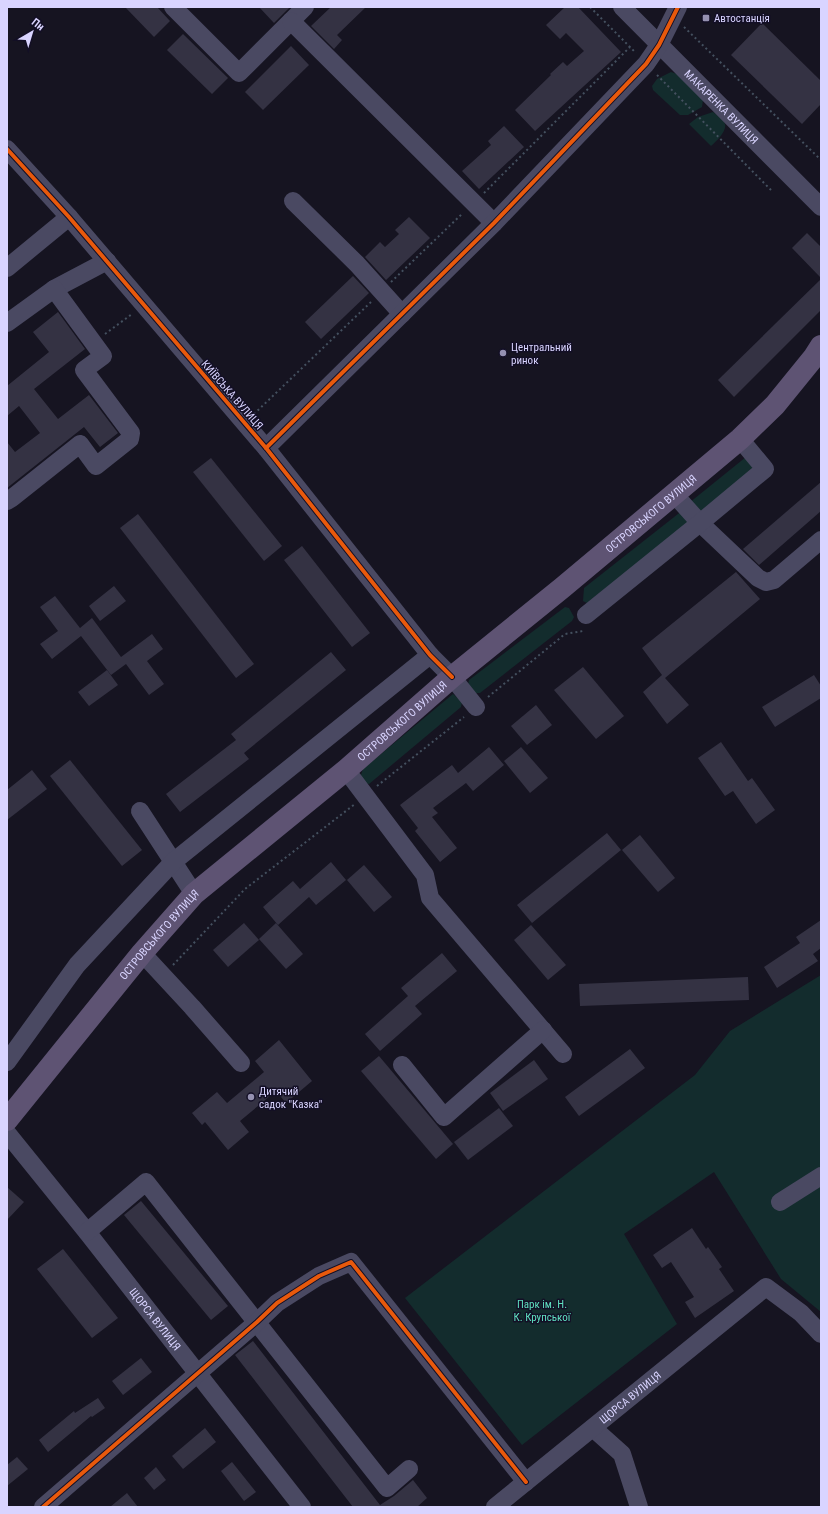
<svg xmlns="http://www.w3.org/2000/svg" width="828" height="1514" viewBox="0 0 828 1514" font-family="'Roboto Condensed',sans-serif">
<rect width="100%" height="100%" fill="#161421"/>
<g fill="#132c2d">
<path d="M671 72 677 74 703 100 702 107 688 115H680L653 90 652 86 657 79Z"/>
<path d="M713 112C717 115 724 120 725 124 727 131 716 142 711 146L689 124 698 117Z"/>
<path d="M746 457 755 469 698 515 689 503Z"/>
<path d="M683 510 691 521 587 603 583 601 584 588Z"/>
<path d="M565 607 569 608 574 617 572 621 480 693H475L468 684 469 680Z"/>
<path d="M453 694 462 702 461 707 369 784 362 782 361 775 363 769Z"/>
<path d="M821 975V1312L781 1279 714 1172 624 1234 677 1324 522 1445 405 1298 695 1075 730 1031Z"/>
</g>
<g fill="#343243">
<path d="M125 7H157L170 21 154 37Z"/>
<path d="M259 7H290L274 23Z"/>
<path d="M331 7H366L337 35 342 40 334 49 311 26Z"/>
<path d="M565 7H578L621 52 535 131 515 110 551 75 550 74 563 62 567 66 584 51 566 33 560 39 546 25Z"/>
<path d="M762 23 821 81V104L802 124 731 55Z"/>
<path d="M183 34 228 78 212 94 167 50Z"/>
<path d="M291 46 309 65 263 110 245 92Z"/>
<path d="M504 126 524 147 479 189 462 171 491 145 488 141Z"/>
<path d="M409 217 430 238 386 280 365 257 380 242 385 247 399 234 395 230Z"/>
<path d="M807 233 821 247V278L792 248Z"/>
<path d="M353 276 369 293 321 339 305 322Z"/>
<path d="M821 279V310L734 397 718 380Z"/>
<path d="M58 312 85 349 34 389 58 419 89 395 118 433 100 447 84 427 7 488V442L15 452 40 433 19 406 7 416V386L49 352 33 332Z"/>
<path d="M211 458 282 546 264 561 193 472Z"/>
<path d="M821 482V511L759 565 743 549Z"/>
<path d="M138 514 254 664 236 678 120 528Z"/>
<path d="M302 546 370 633 352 647 284 560Z"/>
<path d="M736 572 760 599 665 678 689 705 667 724 643 692 662 675 642 648Z"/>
<path d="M114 586 126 601 100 621 89 606Z"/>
<path d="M55 596 80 628 92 618 121 657 152 634 163 649 147 661 164 684 149 695 126 664 111 675 81 636 52 659 40 644 58 631 40 607Z"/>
<path d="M331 652 346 670 244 753 249 759 180 812 166 794 236 740 231 734Z"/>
<path d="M583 667 624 716 596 739 554 690Z"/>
<path d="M107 670 118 685 89 706 78 692Z"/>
<path d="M814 675 821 686V698L775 727 762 707Z"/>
<path d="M536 705 552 725 527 745 511 726Z"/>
<path d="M721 742 748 781 752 778 775 810 756 824 733 791 725 796 698 758Z"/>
<path d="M489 747 504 765 473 791 466 783 433 808 438 813 432 817 457 848 440 862 415 831 418 828 400 805 452 765 458 773Z"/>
<path d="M521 747 548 778 530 793 504 761Z"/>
<path d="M70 760 142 850 122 866 50 776Z"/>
<path d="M32 770 47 789 7 820V790Z"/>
<path d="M607 833 621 850 532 923 517 905Z"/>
<path d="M640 835 675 878 658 892 622 850Z"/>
<path d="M331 862 346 880 316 905 309 897 278 925 263 907 293 881 300 889Z"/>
<path d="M364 865 392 897 374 912 347 880Z"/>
<path d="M821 920V948L813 954 818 961 777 988 764 967 800 943 796 937Z"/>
<path d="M244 923 259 940 228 967 213 950Z"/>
<path d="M276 923 303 954 286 969 259 939Z"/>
<path d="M531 925 566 965 548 980 514 940Z"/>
<path d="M442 953 457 971 415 1006 422 1014 380 1051 365 1034 408 996 401 988Z"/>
<path d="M748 977 749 1000 580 1006 579 984Z"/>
<path d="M279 1040 312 1081 286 1103 276 1091 240 1121 249 1132 228 1150 205 1122 202 1125 192 1113 217 1092 227 1103 264 1072 255 1061Z"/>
<path d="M630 1049 645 1068 579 1116 565 1097Z"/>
<path d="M379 1056 453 1144 436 1159 361 1071Z"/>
<path d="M534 1060 548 1079 503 1111 490 1093Z"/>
<path d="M499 1108 513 1126 468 1160 454 1142Z"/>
<path d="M7 1187 24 1202 7 1220Z"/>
<path d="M141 1201 228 1306 211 1320 124 1215Z"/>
<path d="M692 1228 706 1249 708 1247 722 1267 719 1269 734 1291 695 1318 685 1302 694 1297 671 1262 662 1268 653 1255Z"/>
<path d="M63 1249 118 1318 92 1338 37 1269Z"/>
<path d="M253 1341 380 1505 394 1496 413 1480 427 1498 417 1507H353L235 1355Z"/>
<path d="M141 1358 152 1372 123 1395 112 1381Z"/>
<path d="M98 1398 105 1408 92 1417 91 1416 48 1452 39 1440 74 1411 75 1413Z"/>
<path d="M205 1428 216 1442 183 1469 172 1456Z"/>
<path d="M17 1457 28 1469 7 1486V1465Z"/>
<path d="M232 1462 256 1492 244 1501 221 1471Z"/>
<path d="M156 1467 166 1480 154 1490 144 1478Z"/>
<path d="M127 1493 138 1507H110Z"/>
</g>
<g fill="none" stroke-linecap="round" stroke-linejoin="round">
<g stroke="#44505f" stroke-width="2" stroke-dasharray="2 3" stroke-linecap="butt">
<path d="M590 7 636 53"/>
<path d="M684 27 821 160"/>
<path d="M657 75 771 190"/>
<path d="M484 193 630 47"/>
<path d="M391 282 463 213"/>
<path d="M105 334 132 314"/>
<path d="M254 414 371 302"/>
<path d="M488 697 565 634 583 631V630"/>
<path d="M377 786 464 717"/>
<path d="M173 965 245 889 355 804"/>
</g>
<g stroke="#4a4962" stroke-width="18">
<path d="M173 7 239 73 305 7"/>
<path id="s1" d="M622 7 821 207"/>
<path d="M291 21 494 223"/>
<path d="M7 149 69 217 266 448 430 655 452 677 476 707"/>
<path d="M293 201 357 264 402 314"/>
<path d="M7 268 69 217"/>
<path d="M54 289 107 261"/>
<path d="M7 323 54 289 103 356 84 370 131 433 130 439 96 466 80 444 12 498 7 501"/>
<path d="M266 448 494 223 646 64 659 45 678 7"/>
<path d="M674 494 700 523 758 578 766 582 774 580 821 540"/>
<path d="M586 615 700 523 765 469 740 439"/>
<path d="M346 770 425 875 430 898 563 1054"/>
<path d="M140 811 194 894"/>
<path d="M142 953 192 1007 241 1063"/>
<path d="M7 1062 77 965 173 862 430 655"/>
<path d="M402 1065 444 1117 543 1030"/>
<path id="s2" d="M7 1133 87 1232 302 1507"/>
<path d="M780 1202 821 1176"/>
<path d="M87 1232 146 1182 387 1488 409 1469"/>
<path d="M593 1428 622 1454 639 1507"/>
<path d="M43 1507 257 1322 277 1303 319 1276 351 1262 526 1482"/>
<path id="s3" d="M495 1507 766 1287 801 1313 821 1334"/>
</g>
<path stroke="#5e5373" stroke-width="22" id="s4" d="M7 1120 142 953 194 894 346 770 452 677 562 588 740 439 775 405 814 357 821 346"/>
<defs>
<g id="cycleway">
<path d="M7 149 69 217 266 448 430 655 452 677"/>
<path d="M266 448 494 223 646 64 659 45 678 7"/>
<path d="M43 1507 257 1322 277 1303 319 1276 351 1262 526 1482"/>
</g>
</defs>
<use href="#cycleway" stroke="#130f26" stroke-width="6"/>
<use href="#cycleway" stroke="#e8590c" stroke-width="4"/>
</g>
<g fill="#9591b1" stroke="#130f26" stroke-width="1.5">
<rect x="702" y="14" width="8" height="8" rx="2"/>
<circle cx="503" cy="353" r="4"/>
<circle cx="251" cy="1097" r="4"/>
</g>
<g text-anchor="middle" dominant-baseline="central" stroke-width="3" stroke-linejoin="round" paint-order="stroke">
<g font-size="11" fill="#d9d4ff" stroke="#130f26" text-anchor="start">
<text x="714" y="18">Автостанція</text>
<text x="511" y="347">Центральний<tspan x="511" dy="13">ринок</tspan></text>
<text x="259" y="1091">Дитячий<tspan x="259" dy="13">садок "Казка"</tspan></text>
</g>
<g font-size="11" fill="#d9d4ff" stroke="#130f26">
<text stroke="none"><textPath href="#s1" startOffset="141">МАКАРЕНКА ВУЛИЦЯ</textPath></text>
<text transform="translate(232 395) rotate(49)">КИЇВСЬКА ВУЛИЦЯ</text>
<text stroke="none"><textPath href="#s4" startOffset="888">ОСТРОВСЬКОГО ВУЛИЦЯ</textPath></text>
<text stroke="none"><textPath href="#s4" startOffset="564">ОСТРОВСЬКОГО ВУЛИЦЯ</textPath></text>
<text stroke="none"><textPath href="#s4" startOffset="240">ОСТРОВСЬКОГО ВУЛИЦЯ</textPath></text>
<text stroke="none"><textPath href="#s2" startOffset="238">ЩОРСА ВУЛИЦЯ</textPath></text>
<text stroke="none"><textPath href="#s3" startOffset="174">ЩОРСА ВУЛИЦЯ</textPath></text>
</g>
<g font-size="11" fill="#5fe0c0" stroke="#130f26">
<text x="542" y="1304">Парк ім. Н.<tspan x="542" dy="13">К. Крупської</tspan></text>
</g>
</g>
<rect width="828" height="1514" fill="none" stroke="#d9d4ff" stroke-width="16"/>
<g transform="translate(32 32) rotate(38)" stroke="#130f26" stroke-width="3" paint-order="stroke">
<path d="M0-3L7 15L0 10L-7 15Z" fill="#d9d4ff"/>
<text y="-6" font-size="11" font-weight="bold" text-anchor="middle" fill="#d9d4ff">Пн</text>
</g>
</svg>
